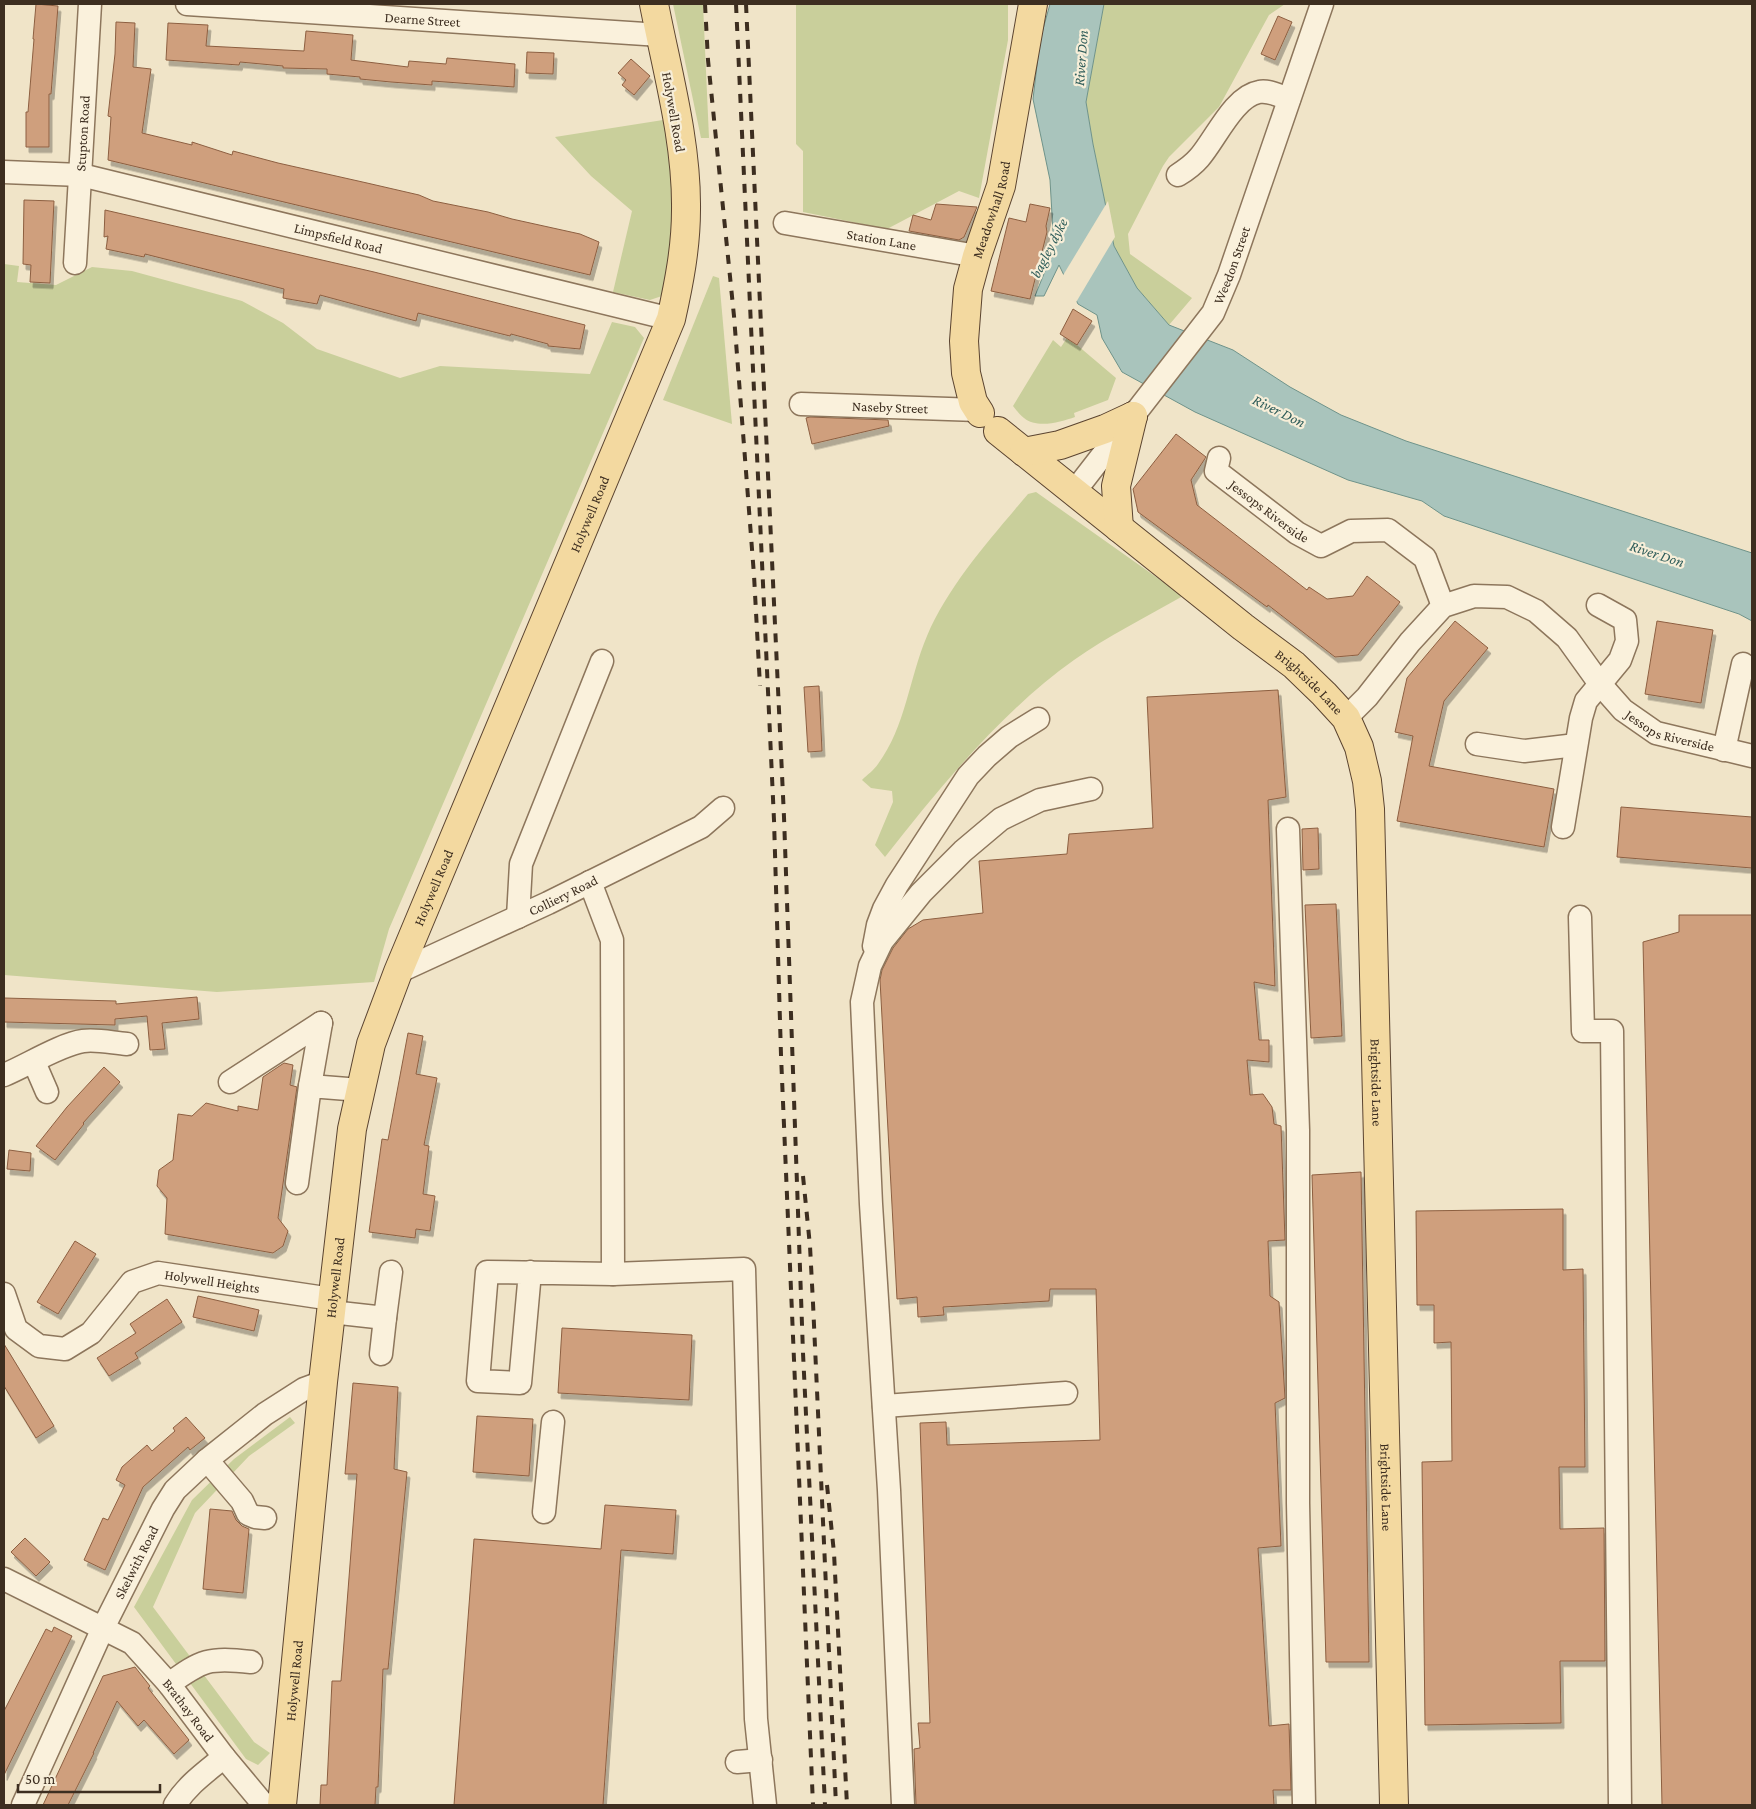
<svg xmlns="http://www.w3.org/2000/svg" width="1756" height="1809" viewBox="0 0 1756 1809" font-family="'Crimson Pro',serif">
<defs>
<filter id="shadow"><feDropShadow dx="3" dy="5.5" stdDeviation="0" flood-color="#0004"/></filter>
</defs>
<rect width="100%" height="100%" fill="#f0e4c8"/>
<g fill="#c9cf9b">
<path d="M673 4H703L709 138H701Z"/>
<path d="M796 4H1008V40L979 198 959 191 887 229 803 212V151L796 144Z"/>
<path d="M1104 4H1285L1269 15 1219 107 1169 157 1163 166 1128 234 1130 254 1192 298 1169 325 1137 288 1114 246 1093 144 1086 102Z"/>
<path d="M663 120 672 159 676 210 671 281 662 296 650 300 613 292 632 211 591 176 555 137Z"/>
<path d="M4 264 19 266 17 282 56 285 92 267 132 271 242 301 283 323 317 349 400 378 440 366 590 374 612 322 635 327 644 338 389 929 374 982 217 992 4 975Z"/>
<path d="M713 276 719 278 732 424 663 400Z"/>
<path d="M1067 338 1077 345 1116 378 1108 400 1074 413 1075 417C1061 422 1037 429 1024 418 1020 415 1016 410 1013 406L1053 340 1061 347Z"/>
<path d="M1036 492 1183 596C1146 617 1108 636 1074 660 1001 712 940 787 885 857L875 845 893 802 892 791 871 788 862 780C867 775 874 770 878 764 906 726 909 678 927 636 949 584 992 537 1028 494Z"/>
<path d="M290 1417 295 1423 249 1456 195 1513 153 1607 254 1742 270 1753 258 1765 246 1759 134 1607 192 1500 234 1459Z"/>
</g>
<path fill="#a9c4bc" stroke="#6f938a" d="M1050 4H1104L1086 102 1093 144 1114 246 1137 288 1169 325 1233 350 1290 387 1341 415 1406 441 1752 553V621L1739 614 1444 516 1422 501 1348 480 1195 412 1122 372 1102 338 1097 315 1078 304 1059 265 1044 296H1035L1054 249 1050 180 1033 99 1040 40Z"/>
<path fill="#f0e4c8" d="M1108 201 1115 237 1075 304 1062 277Z"/>
<g fill="#cf9f7d" stroke="#8d5f41" filter="url(#shadow)">
<path d="M36 4 58 6 51 94H49V147H26V112H28L34 39H33Z"/>
<path d="M1278 16 1292 22 1275 60 1261 54Z"/>
<path d="M116 22 135 23 133 67 151 69 142 133 192 145V142L232 155 233 151 278 163 367 183 419 195 433 201 488 212 512 219 580 234 599 242 590 275 108 160 111 117 108 116 115 54Z"/>
<path d="M168 23 208 25 206 46 304 51 306 31 353 35 351 60 408 67 409 61 446 64 447 58 515 64 514 87 432 81V85L391 82 360 79V77L327 74V69L283 68V66L240 62 239 65 166 60Z"/>
<path d="M527 52 554 53 553 74 526 73Z"/>
<path d="M631 59 650 76 634 95 622 85 626 80 618 73Z"/>
<path d="M24 200 54 201 50 283 30 282 31 265 23 264Z"/>
<path d="M936 204 977 207 964 237 959 240 909 231 913 215 931 220Z"/>
<path d="M1030 204 1050 208 1046 226 1047 232 1030 299 991 291 1009 218 1026 222Z"/>
<path d="M105 210 374 272 585 325 580 349 548 346V344L511 334 510 336 418 313 416 321 320 295 317 304 283 298 284 289 145 254 144 257 106 249 108 236 104 237Z"/>
<path d="M1073 309 1092 321 1077 345 1060 334Z"/>
<path d="M810 417 888 420 889 426 812 444 806 418Z"/>
<path d="M1176 434 1206 457 1191 480 1197 505 1307 590 1309 587 1327 599 1353 596 1367 576 1400 602 1358 655 1335 657 1268 605 1267 607 1138 512 1133 489Z"/>
<path d="M1455 621 1488 648 1444 701 1429 766 1554 789 1544 847 1397 821 1413 736 1395 732 1407 678Z"/>
<path d="M1657 621 1713 630 1701 703 1645 694Z"/>
<path d="M819 686 822 751 808 752 804 687Z"/>
<path d="M1278 690 1286 797 1268 800 1275 986 1254 982 1259 1040H1269V1062L1247 1060 1250 1095 1263 1094 1272 1107 1274 1124 1281 1126 1285 1240 1268 1241 1270 1296 1279 1302 1285 1398 1275 1403 1281 1546 1258 1548 1269 1726 1289 1724 1291 1790H1273L1274 1805H916L914 1749 920 1748 918 1723H930L920 1423 946 1422 947 1445 1100 1440 1096 1289H1050L1049 1301 943 1307 944 1315 918 1317 917 1297 897 1299 880 980 882 970 893 948 908 929 923 920 983 913 979 861 1067 854 1069 834 1153 828 1147 697Z"/>
<path d="M1621 807 1752 817V868L1617 857Z"/>
<path d="M1318 828 1319 869 1303 870 1302 829Z"/>
<path d="M1336 904 1342 1036 1311 1038 1305 905Z"/>
<path d="M1679 915H1752V1805H1662L1643 942 1679 932Z"/>
<path d="M197 997 199 1019 162 1023 165 1049 150 1050 147 1016 115 1019V1025L4 1022V998L116 1001V1004Z"/>
<path d="M408 1033 423 1036 416 1074 437 1078 424 1145 429 1146 423 1194 435 1196 430 1231 416 1229 415 1238 369 1232 382 1139 388 1140Z"/>
<path d="M284 1063 293 1065 290 1085 297 1087 278 1218 288 1231 283 1246 273 1253 165 1234 167 1198 157 1186 159 1170 173 1160 178 1114 192 1116 206 1103 238 1111V1106L258 1110 263 1077Z"/>
<path d="M104 1067 120 1082 83 1123 84 1124 55 1160 36 1146 67 1107Z"/>
<path d="M9 1150 31 1153 30 1171 7 1169Z"/>
<path d="M1361 1172 1369 1662H1326L1312 1175Z"/>
<path d="M1563 1209V1270L1583 1269 1585 1467H1559L1560 1529 1604 1528 1605 1661H1560L1561 1723 1425 1725 1422 1462 1452 1461 1451 1342 1434 1343V1305H1417L1416 1211Z"/>
<path d="M75 1241 96 1254 58 1314 37 1302Z"/>
<path d="M198 1296 259 1310 254 1331 193 1317Z"/>
<path d="M167 1299 182 1322 135 1353 138 1358 109 1376 97 1358 136 1333 130 1324Z"/>
<path d="M562 1328 692 1335 689 1400 558 1393Z"/>
<path d="M4 1344 54 1426 36 1438 4 1386Z"/>
<path d="M353 1383 398 1387 394 1469 407 1472 388 1669H383L378 1787H376L375 1805H320L321 1785H327L332 1681H341L357 1474H345Z"/>
<path d="M477 1416 533 1419 529 1476 473 1472Z"/>
<path d="M186 1417 205 1438 190 1450 188 1447 143 1487 105 1570 84 1560 103 1518 108 1520 125 1485 116 1480 122 1467 147 1445 152 1451 175 1431 173 1428Z"/>
<path d="M605 1505 676 1510 673 1554 621 1550 603 1805H454L474 1539 601 1549Z"/>
<path d="M210 1509 232 1511 236 1520 242 1526 249 1529 243 1593 203 1589Z"/>
<path d="M25 1538 50 1562 36 1576 11 1552Z"/>
<path d="M54 1627 72 1636 4 1775V1711L46 1629 52 1632Z"/>
<path d="M135 1667 150 1686 148 1688 189 1740 174 1754 144 1720 138 1726 117 1701 93 1753H94L68 1805H43L103 1676Z"/>
</g>
<g fill="none" stroke-linecap="round" stroke-linejoin="round">
<defs>
<g id="minor">
<path id="s1" d="M187 4 660 35"/>
<path id="s2" d="M4 172 81 175 671 319"/>
<path d="M1178 175C1186 170 1193 165 1199 158 1215 140 1234 96 1259 92 1269 90 1280 96 1289 99"/>
<path id="s3" d="M785 223 977 256"/>
<path id="s4" d="M75 263 90 4"/>
<path id="s5" d="M801 404 978 410"/>
<path id="s6" d="M1219 458 1216 471 1297 533 1321 546 1351 531 1388 530 1425 558 1443 606"/>
<path id="s7" d="M1074 492 1213 313 1229 275 1322 4"/>
<path id="s8" d="M1346 718 1367 697 1410 642 1443 606 1474 596 1507 597 1536 611 1567 638 1600 684 1623 710 1656 733 1752 756"/>
<path d="M1477 744 1524 751 1576 745"/>
<path d="M1724 750 1743 664"/>
<path d="M1563 827 1581 718 1586 701 1620 660 1627 641 1625 620 1598 605"/>
<path d="M1288 829 1298 1130V1503L1304 1805"/>
<path d="M590 882 612 940 613 1274 744 1269 756 1719 765 1805"/>
<path d="M518 917 521 864 602 661"/>
<path d="M1580 917 1583 1031H1612L1620 1805"/>
<path d="M874 946 878 925 884 909 897 885 968 776 987 756 1009 737 1038 719"/>
<path id="s9" d="M398 972 548 903 701 827 723 808"/>
<path d="M34 1062 47 1092"/>
<path d="M4 1075C26 1066 61 1044 83 1041 97 1039 113 1043 127 1044"/>
<path d="M230 1082 321 1023"/>
<path d="M310 1086 321 1023"/>
<path d="M297 1183 310 1086 360 1090"/>
<path d="M530 1272 520 1383 478 1381 487 1272 613 1274"/>
<path id="s10" d="M4 1294 16 1329 39 1346 65 1349 91 1333 132 1282 158 1273 332 1299"/>
<path d="M331 1312 385 1318 391 1272"/>
<path d="M381 1354 385 1318"/>
<path d="M884 1406 1066 1393"/>
<path d="M207 1460 242 1501 248 1514 255 1517 265 1518"/>
<path d="M544 1512 553 1422"/>
<path id="s11" d="M4 1579 132 1643 169 1684 224 1757 264 1805"/>
<path d="M169 1684C202 1660 209 1657 251 1662"/>
<path d="M737 1762 761 1760"/>
<path id="s12" d="M23 1805 103 1628 163 1509 175 1490 207 1460 265 1414 304 1389 323 1382"/>
<path d="M175 1805C187 1785 206 1772 224 1757"/>
<path d="M903 1805 889 1490 871 1204 862 1002 870 966 882 941 921 893 963 851 1001 819 1040 800 1091 789"/>
</g>
<g id="major">
<path id="s13" d="M980 413 973 402 966 373 964 341 968 289 977 256 1001 186 1033 4"/>
<path id="s14" d="M998 431 1243 627 1294 665 1324 694 1346 718 1359 747 1367 781 1370 809 1394 1805"/>
<path d="M1024 452 1060 445 1105 429 1133 416"/>
<path d="M1119 528 1116 486 1133 416"/>
<path id="s15" d="M282 1805 323 1382 352 1129 371 1044 398 972 671 319C679 283 686 247 686 210 687 141 667 71 654 4"/>
</g>
</defs>
<use href="#minor" stroke="#8d765c" stroke-width="25"/>
<use href="#major" stroke="#5b4430" stroke-width="30"/>
<use href="#minor" stroke="#faf1dc" stroke-width="22"/>
<use href="#major" stroke="#f3d9a0" stroke-width="28"/>
<g stroke="#3d2e20" stroke-width="4" stroke-dasharray="9 9" stroke-linecap="butt">
<path d="M705 4 708 60 734 316 754 575 760 686"/>
<path d="M736 4 774 820 781 1055 813 1805"/>
<path d="M746 4 784 817 803 1353 825 1805"/>
<path d="M803 1176 810 1246 813 1303 836 1805"/>
<path d="M827 1485 834 1553 847 1805"/>
</g>
</g>
<g text-anchor="middle" dominant-baseline="central" stroke-width="4.5" stroke-linejoin="round" paint-order="stroke">
<g font-size="14" fill="#3d2e20" stroke="#f7eed8">
<text stroke="none"><textPath href="#s1" startOffset="236">Dearne Street</textPath></text>
<text transform="translate(674 112) rotate(80)">Holywell Road</text>
<text stroke="none"><textPath href="#s4" startOffset="130">Stupton Road</textPath></text>
<text stroke="none"><textPath href="#s13" startOffset="210">Meadowhall Road</textPath></text>
<text stroke="none"><textPath href="#s2" startOffset="342">Limpsfield Road</textPath></text>
<text stroke="none"><textPath href="#s3" startOffset="98">Station Lane</textPath></text>
<text stroke="none"><textPath href="#s7" startOffset="278">Weedon Street</textPath></text>
<text stroke="none"><textPath href="#s5" startOffset="89">Naseby Street</textPath></text>
<text stroke="none"><textPath href="#s6" startOffset="80">Jessops Riverside</textPath></text>
<text stroke="none"><textPath href="#s15" startOffset="1340">Holywell Road</textPath></text>
<text stroke="none"><textPath href="#s14" startOffset="400">Brightside Lane</textPath></text>
<text stroke="none"><textPath href="#s8" startOffset="431">Jessops Riverside</textPath></text>
<text stroke="none"><textPath href="#s15" startOffset="935">Holywell Road</textPath></text>
<text stroke="none"><textPath href="#s9" startOffset="182">Colliery Road</textPath></text>
<text stroke="none"><textPath href="#s14" startOffset="820">Brightside Lane</textPath></text>
<text stroke="none"><textPath href="#s15" startOffset="530">Holywell Road</textPath></text>
<text stroke="none"><textPath href="#s10" startOffset="270">Holywell Heights</textPath></text>
<text stroke="none"><textPath href="#s14" startOffset="1225">Brightside Lane</textPath></text>
<text stroke="none"><textPath href="#s12" startOffset="268">Skelwith Road</textPath></text>
<text stroke="none"><textPath href="#s15" startOffset="125">Holywell Road</textPath></text>
<text stroke="none"><textPath href="#s11" startOffset="231">Brathay Road</textPath></text>
</g>
<g font-size="15" font-style="italic" fill="#2f5d5a" stroke="#f7eed8">
<text transform="translate(1081 58) rotate(-86)">River Don</text>
<text transform="translate(1049 248) rotate(-63)">bagley dyke</text>
<text transform="translate(1279 411) rotate(26)">River Don</text>
<text transform="translate(1657 554) rotate(18)">River Don</text>
</g>
</g>
<rect width="1756" height="1809" fill="none" stroke="#3d2e20" stroke-width="10"/>
<path d="M18 1784v8h142v-8" fill="none" stroke="#3d2e20" stroke-width="2.5"/>
<text x="25" y="1784" font-size="15" fill="#3d2e20" stroke="#f7eed8" stroke-width="4" paint-order="stroke">50 m</text>
</svg>
